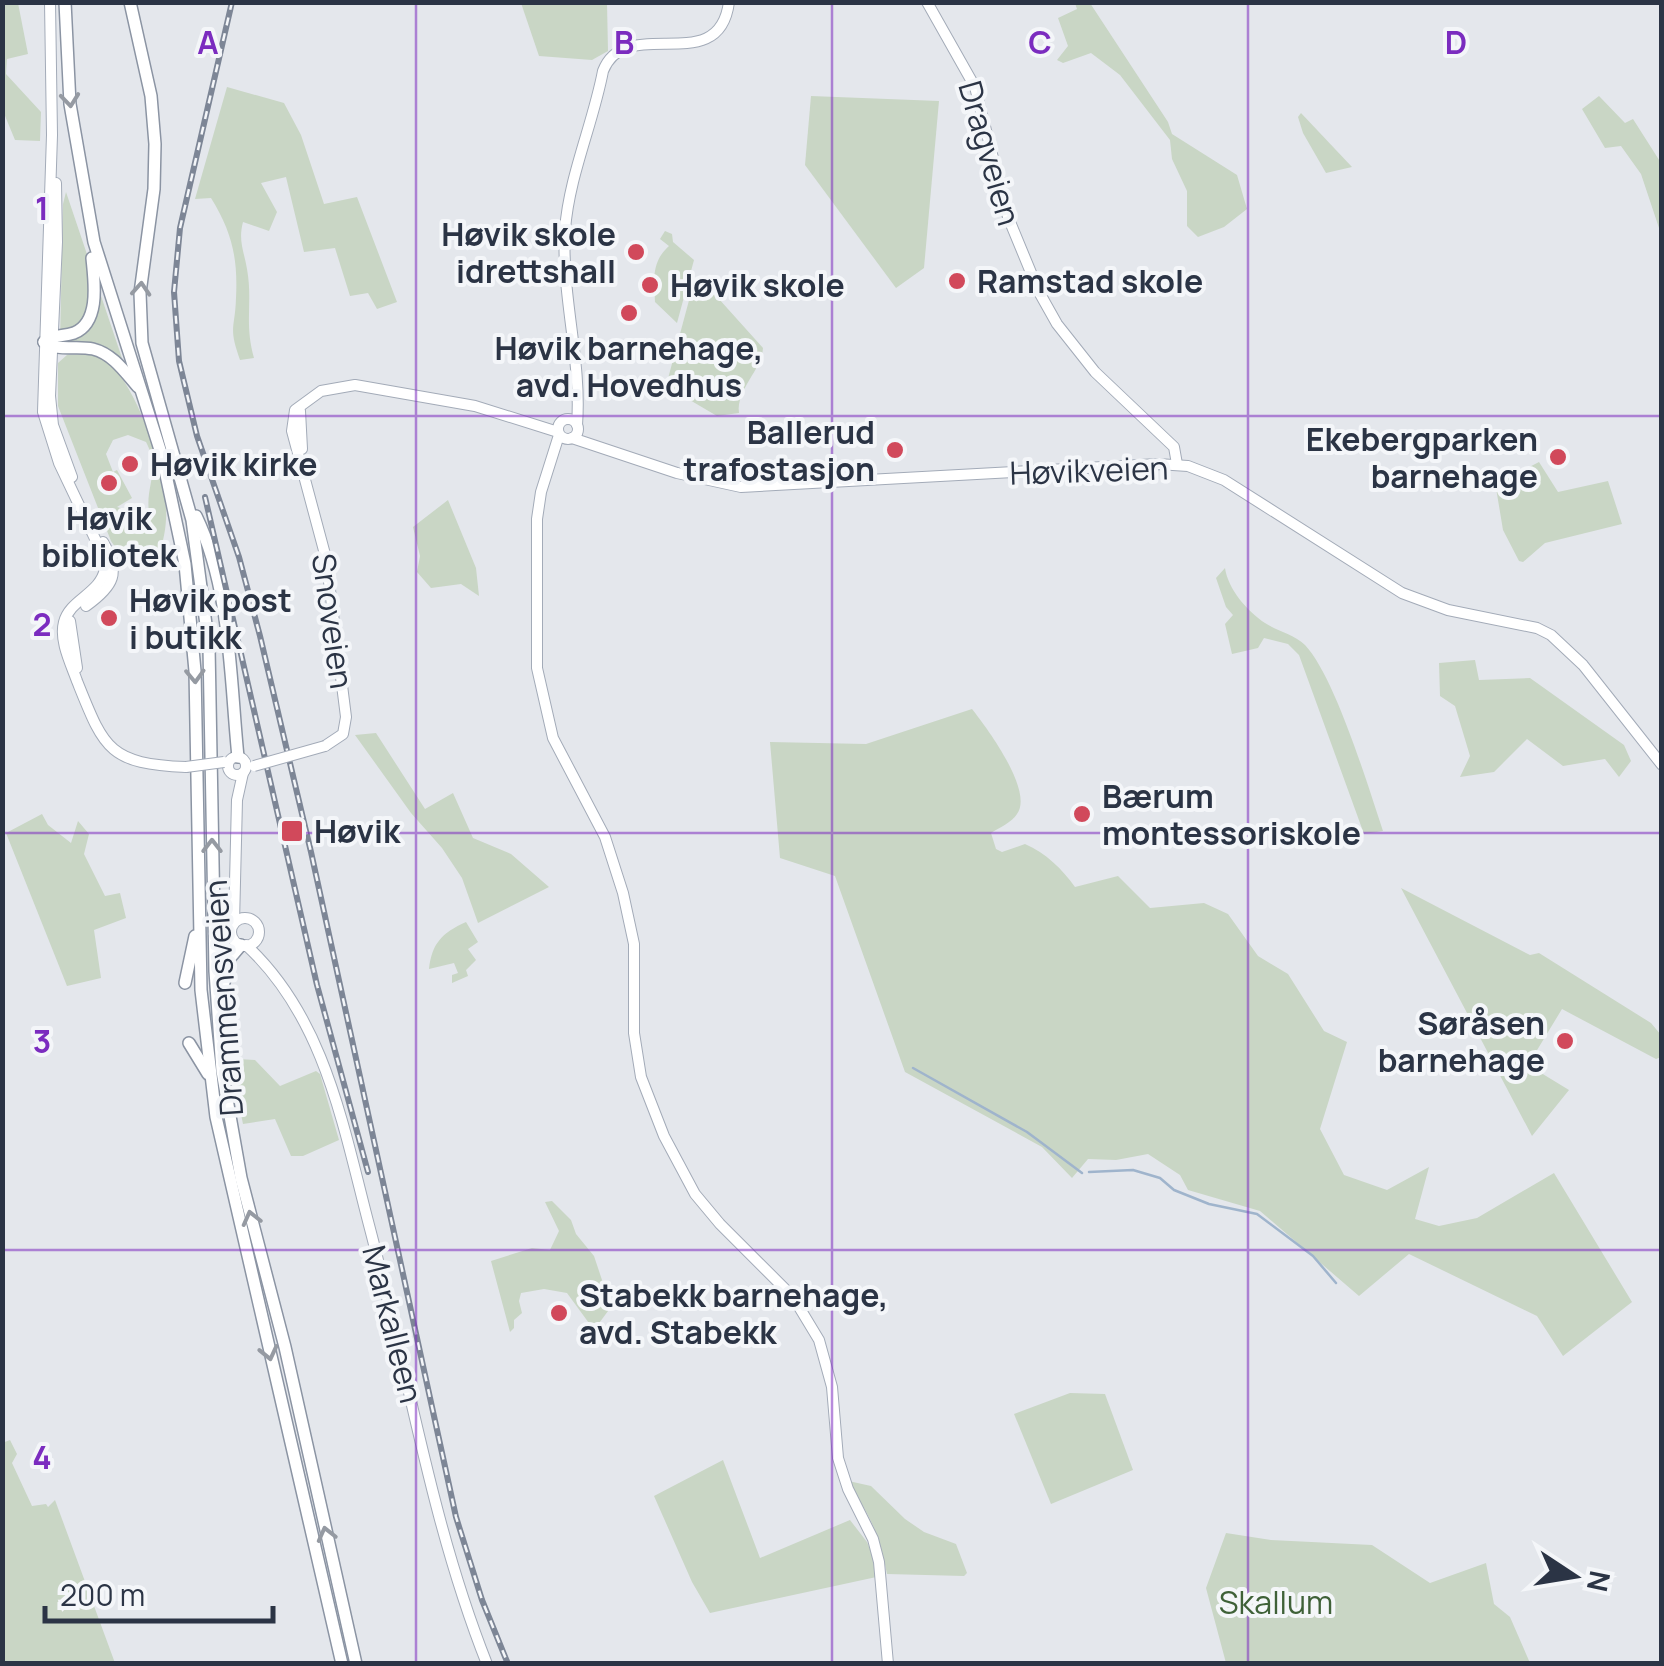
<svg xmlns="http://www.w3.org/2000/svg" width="1664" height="1666" viewBox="0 0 1664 1666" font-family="Manrope,sans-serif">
<rect width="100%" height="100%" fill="#e4e7ec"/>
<g fill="#c9d6c5" fill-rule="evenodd">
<path d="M2 3H18L28 54 7 59 6 74 41 112 40 141 15 140 3 111Z"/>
<path d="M521 3H607L608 51 592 60 539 56Z"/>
<path d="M1075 3H1090L1168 122 1172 134 1237 175 1247 209 1224 227 1198 237 1187 226V191L1172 159 1170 140 1120 75 1091 53 1063 63 1057 60 1068 46 1058 18 1077 9Z"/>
<path d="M227 87 284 103 301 135 324 204 357 197 397 302 377 309 368 293 350 296 335 248 304 252 286 177 261 183 277 212 269 231 243 222C238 241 244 251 247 269 253 302 244 323 254 358L240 360C228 326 235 330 236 298 238 258 232 232 211 198L195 199Z"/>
<path d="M811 96 939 101 924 268 896 288 805 165Z"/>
<path d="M1599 96 1625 123 1633 119 1661 163V234L1641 174 1621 146 1605 148 1582 109Z"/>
<path d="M1301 113 1352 167 1326 173 1303 133 1298 117Z"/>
<path d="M66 192 123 361C102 345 86 342 60 342L63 204Z"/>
<path d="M665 231 672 234 673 242 694 260 677 323 655 302C654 280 651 262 669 246L660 239Z"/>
<path d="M695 278 701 279 763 348C762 370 736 389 739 413L717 416 666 386Z"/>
<path d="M86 354C97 356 107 359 114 368 141 398 163 468 166 508 167 523 164 540 159 554L147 560H124L111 541 58 406V363L67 355ZM128 435 146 442C162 472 143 488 150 517L117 507 132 498 117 470 113 472 106 454 113 440Z"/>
<path d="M1539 462 1558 492 1608 481 1622 524 1545 543 1523 562 1519 561 1503 530 1496 488 1506 479Z"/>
<path d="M448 500 476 568 479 596 461 584 431 588 417 572 420 556 413 527Z"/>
<path d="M1225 568C1228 589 1247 611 1265 623 1277 631 1294 634 1305 645 1335 677 1368 786 1383 831L1364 834 1299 655 1288 644 1264 638 1258 648 1232 654 1225 624 1233 615 1226 607 1216 578Z"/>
<path d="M1475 660 1479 680 1530 678 1624 745 1631 761 1619 777 1605 759 1563 766 1527 739 1494 772 1460 777 1470 756 1455 706 1440 696 1439 663Z"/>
<path d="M972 709C987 728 1034 791 1017 814 1012 822 999 828 991 833L996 849 1002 852 1025 844C1046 853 1062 869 1075 887L1118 876 1150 908 1204 903 1228 914 1258 956 1288 974 1324 1031 1347 1042 1320 1129 1344 1175 1387 1190 1429 1167 1415 1219 1439 1226 1477 1218 1554 1173 1632 1302 1563 1356 1537 1316 1409 1254 1359 1296 1260 1211 1188 1190 1180 1175 1148 1154 1116 1160 1088 1159 1072 1178 1042 1147 905 1072 835 876 780 858 770 742 866 744Z"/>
<path d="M376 733 425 809 453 793 473 838 511 854 549 887 478 923 462 878 442 848 411 813 355 735Z"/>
<path d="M42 814 48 825 71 843 78 821 89 834 84 854 105 896 120 893 126 918 94 930 101 978 67 986 6 833Z"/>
<path d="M1401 888 1530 955 1539 953 1651 1023 1661 1035V1057L1656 1059 1562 1009 1528 1065 1569 1090 1532 1136Z"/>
<path d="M466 922 478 942 468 949 476 960 466 970 468 976 452 983V975L458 973 454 963 429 969C432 943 442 933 466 922Z"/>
<path d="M238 1059 255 1060 280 1086 316 1071 320 1074 339 1140 303 1156H291L275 1119 243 1124 237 1095Z"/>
<path d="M552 1201 571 1220 576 1234 594 1256 611 1307 594 1330 567 1293 544 1289 521 1293 519 1301 522 1313 514 1320V1328L510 1332 491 1261 532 1248 550 1250 559 1231 545 1202Z"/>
<path d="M1070 1393 1105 1394 1133 1470 1051 1504 1014 1414Z"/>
<path d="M10 1440 17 1454 12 1463 32 1506 46 1504 48 1507 55 1500 115 1663H3L2 1443Z"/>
<path d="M723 1460 760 1558 850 1520 867 1542 881 1576 710 1613 692 1582 654 1496Z"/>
<path d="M844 1480 871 1486 905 1519 924 1532 956 1544 967 1573 964 1576 887 1574C880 1537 869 1509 844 1480Z"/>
<path d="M1226 1533 1271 1540 1372 1545 1430 1583 1486 1563 1494 1604 1510 1617 1530 1663H1226L1206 1588Z"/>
</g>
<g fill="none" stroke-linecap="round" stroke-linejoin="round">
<g stroke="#9fb4cc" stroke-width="2.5">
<path d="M913 1068 1027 1132 1082 1173"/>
<path d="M1089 1172 1133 1170 1160 1178 1174 1190 1209 1204 1257 1214 1313 1256 1336 1283"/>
</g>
<defs>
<g id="major">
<path d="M50 2 52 135 43 412 59 463 98 545 105 569C100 594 70 599 64 622 59 641 71 664 77 681 104 748 108 764 186 767"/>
<path d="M927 2 975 87 1008 217 1039 292 1057 324 1095 372 1174 447 1177 464"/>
<path d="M56 183 57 242 50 396 53 425 72 477"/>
<path d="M300 411 302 449"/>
<circle cx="568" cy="429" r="10"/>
<path d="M577 425C582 360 561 296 565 230 569 176 593 124 603 71 626 12 719 80 729 2"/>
<path d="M559 435 541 492 537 519V668L553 738 605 837 623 893 634 944V1033L641 1077 664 1136 695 1194 720 1224 793 1297 819 1340 832 1387 838 1458 848 1489 873 1539 879 1562 888 1664"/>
<path d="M572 438 677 473 741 487 1158 464 1188 466 1224 480 1402 593 1448 610 1537 628 1551 635 1583 665 1662 765"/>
<path d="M86 606C114 586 121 573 103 542"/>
<path d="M70 621 77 668"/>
<path d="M325 746 343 734 346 717 326 558 292 431 295 410 321 391 355 385 475 406 558 432"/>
<circle cx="237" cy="766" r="9"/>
<circle cx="245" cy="932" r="14"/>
<path d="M234 923 237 800 243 773"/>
<path d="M246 945C325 1018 343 1126 369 1225 408 1372 431 1523 487 1664"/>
</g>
<g id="highway">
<path d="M65 2 70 104 94 242 162 456 185 564 195 671 201 990 216 1117 342 1664"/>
<path d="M130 2 151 96 155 144 154 189 140 293 142 343 192 520 209 647 215 971 222 1071 241 1178 285 1347 356 1664"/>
<path d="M44 342C54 334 62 337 74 333 101 322 94 280 92 258"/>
<path d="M44 342C59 352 76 345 93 349 113 354 125 372 138 387"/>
<path d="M196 516C231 588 230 678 238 757"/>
<path d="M185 983 195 936"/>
<path d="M220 999 230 958 241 945"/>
<path d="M189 1043 208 1074"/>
</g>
</defs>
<use href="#major" stroke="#a3abb8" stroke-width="12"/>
<use href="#highway" stroke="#8b94a3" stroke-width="14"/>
<use href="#major" stroke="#fff" stroke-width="10"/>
<use href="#highway" stroke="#fff" stroke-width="11"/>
<defs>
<g id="rail">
<path d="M232 2 180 228 174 292 179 361 197 436 239 557 260 636 311 852 456 1517 482 1600 508 1664"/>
<path d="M205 497 317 985 368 1172"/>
</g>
</defs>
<use href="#rail" stroke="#7d8696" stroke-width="6"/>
<use href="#rail" stroke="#f4f6f9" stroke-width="2.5" stroke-dasharray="8" stroke-linecap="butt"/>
<defs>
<g id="major-bridge">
<path d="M254 766 325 746"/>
<path d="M186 767 224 762"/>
</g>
</defs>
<use href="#major-bridge" stroke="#a3abb8" stroke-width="12" stroke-linecap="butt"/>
<use href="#major-bridge" stroke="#fff" stroke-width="10"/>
</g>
<defs><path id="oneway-chevron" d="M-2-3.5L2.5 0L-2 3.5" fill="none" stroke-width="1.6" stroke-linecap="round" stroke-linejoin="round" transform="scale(2.5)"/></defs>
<g stroke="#959aa2">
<use href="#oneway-chevron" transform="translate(70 100) rotate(84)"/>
<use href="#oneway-chevron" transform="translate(141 289) rotate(-86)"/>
<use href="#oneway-chevron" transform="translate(195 676) rotate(88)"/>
<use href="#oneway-chevron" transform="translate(212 846) rotate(-90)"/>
<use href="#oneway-chevron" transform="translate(251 1218) rotate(-104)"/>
<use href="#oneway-chevron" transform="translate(269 1353) rotate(77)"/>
<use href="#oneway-chevron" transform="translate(326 1534) rotate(-104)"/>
</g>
<path fill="none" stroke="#7b2cbf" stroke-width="2.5" stroke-opacity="0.55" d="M416 2V1664M832 2V1664M1248 2V1664M2 416H1662M2 833H1662M2 1250H1662"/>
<g fill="#d1495b" stroke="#f4f6f9" stroke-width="4">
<circle cx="636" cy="252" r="10"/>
<circle cx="957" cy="281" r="10"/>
<circle cx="650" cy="285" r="10"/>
<circle cx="629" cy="313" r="10"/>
<circle cx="895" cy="450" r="10"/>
<circle cx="1558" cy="457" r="10"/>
<circle cx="130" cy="464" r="10"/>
<circle cx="109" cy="483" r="10"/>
<circle cx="109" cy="618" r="10"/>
<circle cx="1082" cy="814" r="10"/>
<rect x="280" y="819" width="24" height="24" rx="5"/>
<circle cx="1565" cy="1041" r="10"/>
<circle cx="559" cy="1313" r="10"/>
</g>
<g text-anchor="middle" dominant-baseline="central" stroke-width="8" stroke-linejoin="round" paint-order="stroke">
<g font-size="32" fill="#2b3445" stroke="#f4f6f9">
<text transform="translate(990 153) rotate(74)">Dragveien</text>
<text transform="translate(1089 470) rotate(-2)">Høvikveien</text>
<text transform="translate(333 621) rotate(82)">Snoveien</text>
<text transform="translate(223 998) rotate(-94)">Drammensveien</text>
<text transform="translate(393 1324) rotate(76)">Markalleen</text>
</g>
<g font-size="32" font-weight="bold" fill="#2b3445" stroke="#f4f6f9" text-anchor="start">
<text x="616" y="234" text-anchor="end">Høvik skole<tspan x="616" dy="37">idrettshall</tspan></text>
<text x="977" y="281">Ramstad skole</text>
<text x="670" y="285">Høvik skole</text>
<text x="629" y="348" text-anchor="middle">Høvik barnehage,<tspan x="629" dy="37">avd. Hovedhus</tspan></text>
<text x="875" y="432" text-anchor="end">Ballerud<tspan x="875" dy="37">trafostasjon</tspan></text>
<text x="1538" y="439" text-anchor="end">Ekebergparken<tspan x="1538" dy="37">barnehage</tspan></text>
<text x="150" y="464">Høvik kirke</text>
<text x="109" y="518" text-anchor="middle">Høvik<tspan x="109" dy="37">bibliotek</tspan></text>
<text x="129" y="600">Høvik post<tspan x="129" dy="37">i butikk</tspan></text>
<text x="1102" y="796">Bærum<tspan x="1102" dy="37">montessoriskole</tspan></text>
<text x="314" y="831">Høvik</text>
<text x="1545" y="1023" text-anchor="end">Søråsen<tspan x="1545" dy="37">barnehage</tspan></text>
<text x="579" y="1295">Stabekk barnehage,<tspan x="579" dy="37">avd. Stabekk</tspan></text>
</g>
<g font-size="32" fill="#3f6138" stroke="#f4f6f9">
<text x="1276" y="1602">Skallum</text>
</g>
</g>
<g font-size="32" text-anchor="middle" font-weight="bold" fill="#7b2cbf" stroke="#f4f6f9" stroke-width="8" stroke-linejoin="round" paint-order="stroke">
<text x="208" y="54">A</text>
<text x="624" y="54">B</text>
<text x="1040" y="54">C</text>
<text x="1456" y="54">D</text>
<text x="42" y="220">1</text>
<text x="42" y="636">2</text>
<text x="42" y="1053">3</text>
<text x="42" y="1469">4</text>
</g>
<rect width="1664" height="1666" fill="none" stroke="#2b3445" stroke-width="10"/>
<g transform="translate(1574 1576) rotate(102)" stroke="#f4f6f9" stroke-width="8" paint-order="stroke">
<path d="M0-8L18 38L0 25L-18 38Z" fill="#2b3445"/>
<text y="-15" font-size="28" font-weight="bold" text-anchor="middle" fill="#2b3445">N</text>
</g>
<path d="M45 1606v15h228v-15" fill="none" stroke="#2b3445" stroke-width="5"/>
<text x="60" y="1606" font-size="30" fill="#2b3445" stroke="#f4f6f9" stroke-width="8" paint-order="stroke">200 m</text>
</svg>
